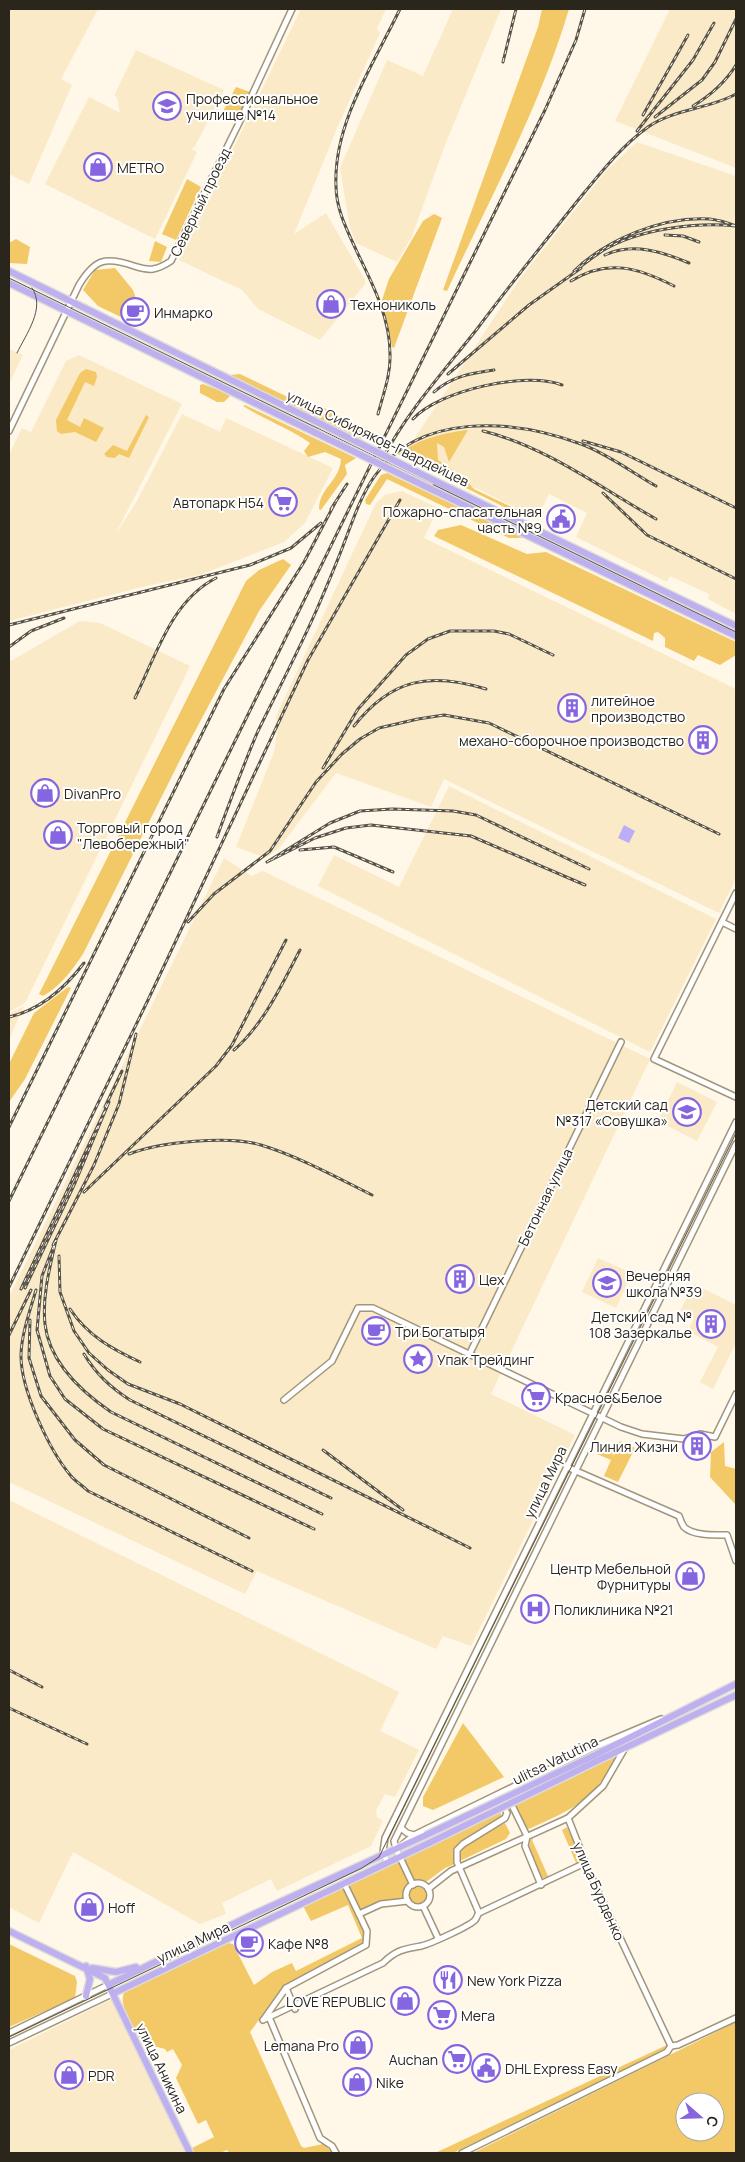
<svg xmlns="http://www.w3.org/2000/svg" width="745" height="2162" viewBox="0 0 745 2162" font-family="Manrope,sans-serif">
<rect width="100%" height="100%" fill="#fff7e7"/>
<g fill="#faeac8">
<path d="M9 9H98L61 79 72 85 29 184 9 174Z"/>
<path d="M301 9H386L377 28 380 33 338 126 294 234 326 213 365 280V284L320 340 258 309 242 290 179 260Z"/>
<path d="M453 9H501L445 145 412 236 397 262 356 243 350 228 340 168 387 60 423 76Z"/>
<path d="M670 9H736V168L615 121Z"/>
<path d="M136 50 224 90 194 148H190L197 152 155 239 45 184 89 97 120 113 117 97 114 96Z"/>
<path d="M637 142 736 176V614L708 599 709 594 670 576 667 582 576 537 587 513 549 494 537 518 405 453 521 277 607 170Z"/>
<path d="M9 349 23 355 9 384Z"/>
<path d="M79 355 182 404 115 535 137 501 182 414 220 432 226 418 333 468 305 523 284 542 200 575 146 586 9 621V455L22 428 31 432 66 361Z"/>
<path d="M402 491 438 508 424 538 736 689V878L719 913 444 779 431 807 336 773 280 847 266 858 236 847 274 752 277 733 276 716 376 503 385 495Z"/>
<path d="M80 621 100 623 190 666 25 1003 9 1012V662Z"/>
<path d="M449 786 716 919 650 1052 318 886 334 855 399 887Z"/>
<path d="M224 858 252 876 263 871 650 1059 491 1394 575 1435 471 1646 443 1636 436 1649 257 1571 245 1594 9 1482V1297Z"/>
<path d="M24 1006 9 1039V1014Z"/>
<path d="M677 1082 717 1102 697 1141 658 1121Z"/>
<path d="M598 1258 632 1273 616 1308 582 1292Z"/>
<path d="M694 1284 736 1305V1343L713 1389 700 1382 718 1347 688 1331 694 1318 680 1311Z"/>
<path d="M9 1500 399 1692 380 1731 419 1750 395 1797 385 1794 376 1810 377 1817 383 1821 371 1846 277 1891 271 1879 222 1903 226 1914 200 1924 73 1852 39 1923 9 1907Z"/>
<path d="M112 1999 185 2153H9V2050Z"/>
</g>
<g fill="#f2c966" fill-rule="evenodd">
<path d="M542 9H569C540 107 490 198 447 291L443 290 538 27Z"/>
<path d="M236 87 250 92 235 123 221 115Z"/>
<path d="M187 179 201 187 176 240 162 234Z"/>
<path d="M434 214 442 218 394 348 392 347 382 300 389 279 423 221Z"/>
<path d="M16 239 30 247 27 264 9 263V243Z"/>
<path d="M155 241 167 247 161 262 149 261Z"/>
<path d="M115 268 133 290 138 304 127 320 98 306 83 290 95 270Z"/>
<path d="M86 369 96 372 97 377 94 386 85 382 67 420 80 427 84 418 104 428 96 442 75 432 61 434 57 431 56 420 80 373Z"/>
<path d="M240 374 319 412 324 408 365 428 362 439 230 375Z"/>
<path d="M203 384 231 395 224 402H217L200 393V385Z"/>
<path d="M245 405 356 458 345 465 347 474 321 510 319 509C319 488 340 481 341 459L325 452 308 457 304 451 310 443C289 428 265 420 243 406Z"/>
<path d="M146 415 149 417 129 458 119 454 115 458 107 457 104 454 113 445 127 451Z"/>
<path d="M468 430 449 462 444 447 437 443 438 460 464 478 474 489 528 515 522 516 398 454C420 439 441 433 468 430Z"/>
<path d="M387 473 523 538H509L387 479 370 505 366 504 365 500 381 475Z"/>
<path d="M461 525 527 554 546 552 736 642V655L720 665 698 655 694 661 665 647V638L658 632 654 633 653 641 434 536 438 530Z"/>
<path d="M283 559 291 565 259 611 186 748 83 954C72 970 61 986 43 996L39 994 246 581 259 570Z"/>
<path d="M68 987 71 988 25 1079 9 1102V1064L34 1013Z"/>
<path d="M620 1441 635 1448 618 1482 604 1476 611 1460 597 1454 601 1446 614 1452 613 1457Z"/>
<path d="M724 1442 725 1466 736 1469V1505L710 1477 711 1452Z"/>
<path d="M463 1723 504 1777 433 1810 423 1806V1797Z"/>
<path d="M616 1756C594 1802 572 1809 529 1829L523 1825 513 1806Z"/>
<path d="M500 1811 503 1819C487 1827 447 1840 455 1864L445 1868 426 1882H415L404 1857Z"/>
<path d="M505 1823 510 1833 506 1839 460 1861 459 1852 465 1845Z"/>
<path d="M567 1827 582 1859 581 1863 574 1866 576 1863 562 1830Z"/>
<path d="M534 1837 532 1840 548 1876 552 1877 542 1878 529 1850 530 1840Z"/>
<path d="M399 1860 411 1884 403 1900 361 1912 348 1885Z"/>
<path d="M343 1886 365 1931 363 1943 284 1986 250 2032 301 2146 304 2148 323 2144 333 2153H229L227 2150 220 2153H195L192 2148 214 2137 206 2120 198 2124 176 2078 182 2065 173 2049 167 2052 165 2049 142 2043C136 2031 116 2004 125 1991L228 1943 233 1944 254 1985 272 1972 292 1963 296 1971 362 1938 348 1905 311 1921 303 1906Z"/>
<circle cx="418" cy="1896" r="9"/>
<path d="M9 1944 75 1976 77 1982 75 1998 9 2027Z"/>
<path d="M736 2022V2153H473ZM685 2102H715V2132H685Z"/>
<path d="M667 2045V2049L453 2153H435Z"/>
</g>
<path fill="#bbadf6" d="M624 825 635 831 629 843 618 838Z"/>
<g fill="none" stroke-linecap="round" stroke-linejoin="round">
<defs>
<g id="minor">
<path d="M9 431 79 285C95 259 105 256 134 266 140 268 146 270 153 269 159 268 165 265 171 261L239 123 292 9"/>
<path d="M736 893 654 1059 736 1097"/>
<path d="M722 922 736 929"/>
<path d="M470 1353 621 1042"/>
<path d="M284 1400 332 1361 358 1308H373L621 1427 642 1434 684 1439 700 1434 715 1437 736 1394"/>
<path d="M567 1467 679 1516C680 1519 682 1524 684 1527 693 1536 716 1535 727 1535L736 1561"/>
<path d="M506 1793 527 1836 525 1846 541 1885"/>
<path d="M568 1818 590 1874 671 2046"/>
<path d="M401 1828 407 1833 414 1835"/>
<path d="M402 1845 414 1835 494 1796 597 1746 661 1719"/>
<path d="M387 1862 383 1852 385 1838 736 1122"/>
<path d="M344 1883 359 1914"/>
<circle cx="418" cy="1895" r="12"/>
<path d="M413 1885 396 1849 394 1841 736 1144"/>
<path d="M428 1889 451 1871 568 1818 603 1786 625 1748"/>
<path d="M423 1906 438 1938"/>
<path d="M479 1913 457 1862V1850L463 1844 505 1818 507 1813 499 1797"/>
<path d="M286 1988 295 2009"/>
<path d="M269 2017 320 2138 332 2146 336 2153"/>
<path d="M264 2019 286 1988 366 1945 367 1931 359 1914 381 1904 408 1901"/>
<path d="M263 2020 383 1963C396 1950 404 1949 421 1946 430 1944 470 1926 475 1920 477 1918 477 1915 479 1913L585 1863"/>
<path d="M9 2033 110 1984"/>
<path d="M9 2043 114 1993"/>
<path d="M671 2046 678 2045 736 2018"/>
<path d="M462 2153 667 2052 671 2046"/>
</g>
<g id="major">
<path d="M9 271 321 424"/>
<path d="M9 283 316 433"/>
<path d="M435 481 736 626"/>
<path d="M431 489 736 636"/>
<path d="M593 1756 736 1684"/>
<path d="M595 1762 736 1695"/>
<path d="M9 1931 105 1978 190 2153"/>
<path d="M86 1966 90 1979 86 1996"/>
<path d="M92 1968 116 1972 136 1967"/>
<path d="M110 1984 252 1915 426 1835"/>
<path d="M114 1993 429 1843"/>
</g>
</defs>
<use href="#minor" stroke="#a1967c" stroke-width="8"/>
<use href="#major" stroke="#dddcdb" stroke-width="9"/>
<use href="#minor" stroke="#fff" stroke-width="5"/>
<use href="#major" stroke="#beafef" stroke-width="6"/>
<g stroke="#585347" stroke-width="1">
<path d="M9 278 736 632"/>
<path d="M17 353C26 334 46 308 32 288"/>
<path d="M9 2037 362 1868 379 1857 736 1133"/>
</g>
<defs>
<g id="rail">
<path d="M503 62 516 9"/>
<path d="M693 106C711 95 725 83 736 65"/>
<path d="M643 115 688 35"/>
<path d="M655 117 702 80 715 62 736 19"/>
<path d="M637 131 693 60 714 23"/>
<path d="M736 226C728 223 719 220 710 219 663 216 607 239 574 271 583 265 593 257 602 251 638 229 695 222 736 226"/>
<path d="M665 235 683 236 699 242"/>
<path d="M605 255C633 242 663 252 689 263"/>
<path d="M571 281C608 258 639 268 674 286"/>
<path d="M448 374 529 305 581 268"/>
<path d="M434 392C452 376 472 373 494 370"/>
<path d="M378 414C383 395 391 374 390 354 390 318 373 285 358 254 348 232 336 210 336 186 333 124 374 63 400 9"/>
<path d="M413 419C440 390 526 371 562 385"/>
<path d="M483 431C545 446 601 488 656 519"/>
<path d="M583 441 621 452 736 508"/>
<path d="M382 460C406 413 444 371 477 329 509 286 542 245 575 204 598 176 619 148 648 127 674 109 709 109 736 94"/>
<path d="M603 493 647 535 736 579"/>
<path d="M331 509 347 484"/>
<path d="M9 625 250 565 291 548 321 523"/>
<path d="M9 647 31 631 64 618"/>
<path d="M135 698C156 656 171 601 216 578"/>
<path d="M354 726C392 678 430 672 486 689"/>
<path d="M323 768 358 709 406 655 428 639 450 631H494L509 634 553 655"/>
<path d="M217 837C230 801 243 766 258 731 278 690 299 650 317 609 326 588 335 567 343 546 352 523 360 497 374 477 419 411 514 419 581 444 606 453 633 473 656 486"/>
<path d="M300 850 334 847 393 872"/>
<path d="M585 885 471 836 371 825 346 828 315 838 267 862 330 823 360 811 392 809 453 811 476 815 589 869"/>
<path d="M188 922 214 894 270 851 316 782 342 754 360 739 379 728 418 719 444 715 489 723 719 834"/>
<path d="M9 1017C40 1010 65 988 84 963"/>
<path d="M234 1050C264 1024 282 984 300 950"/>
<path d="M105 1107 122 1071"/>
<path d="M9 1127 224 689 304 562 335 503"/>
<path d="M129 1154C160 1142 229 1135 261 1145 300 1157 336 1177 372 1195"/>
<path d="M84 1192 216 1066 232 1045 286 940"/>
<path d="M9 1201 545 110 576 40 585 9"/>
<path d="M53 1245 94 1165 119 1104 136 1034"/>
<path d="M59 1256 60 1292 74 1331 89 1353 108 1370 128 1384 180 1404 470 1548"/>
<path d="M9 1287 148 1000 308 660 400 500"/>
<path d="M21 1289 109 1102 75 1183 25 1288"/>
<path d="M36 1290C30 1311 22 1332 21 1354 20 1388 49 1450 71 1476 76 1482 83 1486 88 1491L252 1571"/>
<path d="M70 1309C88 1336 112 1349 140 1362"/>
<path d="M30 1320 29 1358 41 1396 75 1440 104 1465 249 1538"/>
<path d="M9 1335 31 1290"/>
<path d="M84 1354C96 1374 110 1387 130 1400L331 1498"/>
<path d="M323 1450 403 1510"/>
<path d="M314 1529 103 1429 65 1399 50 1376 37 1330 42 1276 56 1240C50 1267 42 1296 45 1324 49 1362 82 1392 111 1412L322 1514"/>
<path d="M9 1670 42 1687"/>
<path d="M9 1708 87 1744"/>
</g>
</defs>
<use href="#rail" stroke="#585347" stroke-width="3"/>
<use href="#rail" stroke="#fff" stroke-width="1" stroke-dasharray="4" stroke-linecap="butt"/>
<defs>
<g id="major-bridge">
<path d="M321 424 435 481"/>
<path d="M316 433 431 489"/>
<path d="M426 1835 593 1756"/>
<path d="M429 1843 595 1762"/>
</g>
</defs>
<use href="#major-bridge" stroke="#dddcdb" stroke-width="9" stroke-linecap="butt"/>
<use href="#major-bridge" stroke="#beafef" stroke-width="6"/>
</g>
<defs>
<symbol id="school-ring" viewBox="-11 -11 22 22"><circle r="9.5" fill="#fff" stroke="#8665e0" stroke-width="1.5"/><path d="M0-5L7-2L0 1L-7-2ZM-4 1L0 2.5L4 1V4Q0 6-4 4Z" fill="#8665e0"/></symbol>
<symbol id="shop-ring" viewBox="-11 -11 22 22"><circle r="9.5" fill="#fff" stroke="#8665e0" stroke-width="1.5"/><path d="M-5-2.5h2.3a2.7 3.5 0 0 1 5.4 0H5L5.5 6h-11ZM-1.5-2.5h3a1.5 2.3 0 0 0-3 0Z" fill="#8665e0"/></symbol>
<symbol id="cafe-ring" viewBox="-11 -11 22 22"><circle r="9.5" fill="#fff" stroke="#8665e0" stroke-width="1.5"/><path d="M-5.5-4.5H6V0H3Q3 3.5 0 3.5H-2.5Q-5.5 3.5-5.5 0ZM3-3.2v2h1.7v-2ZM-6 4.5H4V6H-6Z" fill="#8665e0"/></symbol>
<symbol id="supermarket-ring" viewBox="-11 -11 22 22"><circle r="9.5" fill="#fff" stroke="#8665e0" stroke-width="1.5"/><path d="M-6-5.5h2.5l.6 2H6L4.5 2H-2.5L-4.4-4H-6ZM-1.5 3.2a1.3 1.3 0 1 0 .1 0ZM3 3.2a1.3 1.3 0 1 0 .1 0Z" fill="#8665e0"/></symbol>
<symbol id="civic-ring" viewBox="-11 -11 22 22"><circle r="9.5" fill="#fff" stroke="#8665e0" stroke-width="1.5"/><path d="M-.6-6.5H3V-4.5H.6V-3L4-1V1h2V6H-6V1h2V-1L-.6-3ZM-1.2 2.5V6h2.4V2.5Z" fill="#8665e0"/></symbol>
<symbol id="building-ring" viewBox="-11 -11 22 22"><circle r="9.5" fill="#fff" stroke="#8665e0" stroke-width="1.5"/><path d="M-4-6H4V6H1V3H-1V6H-4ZM-2.5-4.3h1.7v1.8h-1.7ZM.8-4.3h1.7v1.8H.8ZM-2.5-1h1.7V.8h-1.7ZM.8-1h1.7V.8H.8Z" fill="#8665e0"/></symbol>
<symbol id="sight-ring" viewBox="-11 -11 22 22"><circle r="9.5" fill="#fff" stroke="#8665e0" stroke-width="1.5"/><path d="M0-6L1.8-2.2L6-1.7L2.9 1.2L3.7 5.4L0 3.3L-3.7 5.4L-2.9 1.2L-6-1.7L-1.8-2.2Z" fill="#8665e0"/></symbol>
<symbol id="hospital-ring" viewBox="-11 -11 22 22"><circle r="9.5" fill="#fff" stroke="#8665e0" stroke-width="1.5"/><path d="M-5-5h3v3.5h4V-5h3V5h-3V1.5h-4V5h-3Z" fill="#8665e0"/></symbol>
<symbol id="restaurant-ring" viewBox="-11 -11 22 22"><circle r="9.5" fill="#fff" stroke="#8665e0" stroke-width="1.5"/><path d="M-5-6h1v4h1v-4h1v4h1v-4h1v5L-1.5 .5V6h-2V.5L-5-1ZM5-6V6H3V1.5H1.5Q1.5-4 5-6Z" fill="#8665e0"/></symbol>
</defs>
<g fill-rule="evenodd">
<use href="#school-ring" x="151" y="90" width="32" height="32"/>
<use href="#shop-ring" x="82" y="151" width="32" height="32"/>
<use href="#shop-ring" x="315" y="288" width="32" height="32"/>
<use href="#cafe-ring" x="119" y="296" width="32" height="32"/>
<use href="#supermarket-ring" x="267" y="486" width="32" height="32"/>
<use href="#civic-ring" x="545" y="503" width="32" height="32"/>
<use href="#building-ring" x="556" y="692" width="32" height="32"/>
<use href="#building-ring" x="687" y="724" width="32" height="32"/>
<use href="#shop-ring" x="29" y="777" width="32" height="32"/>
<use href="#shop-ring" x="42" y="819" width="32" height="32"/>
<use href="#school-ring" x="671" y="1096" width="32" height="32"/>
<use href="#building-ring" x="444" y="1263" width="32" height="32"/>
<use href="#school-ring" x="591" y="1267" width="32" height="32"/>
<use href="#building-ring" x="695" y="1308" width="32" height="32"/>
<use href="#cafe-ring" x="360" y="1315" width="32" height="32"/>
<use href="#sight-ring" x="402" y="1343" width="32" height="32"/>
<use href="#supermarket-ring" x="520" y="1381" width="32" height="32"/>
<use href="#building-ring" x="681" y="1430" width="32" height="32"/>
<use href="#shop-ring" x="674" y="1560" width="32" height="32"/>
<use href="#hospital-ring" x="519" y="1593" width="32" height="32"/>
<use href="#shop-ring" x="73" y="1891" width="32" height="32"/>
<use href="#cafe-ring" x="233" y="1927" width="32" height="32"/>
<use href="#restaurant-ring" x="432" y="1964" width="32" height="32"/>
<use href="#shop-ring" x="389" y="1985" width="32" height="32"/>
<use href="#supermarket-ring" x="426" y="1999" width="32" height="32"/>
<use href="#shop-ring" x="342" y="2029" width="32" height="32"/>
<use href="#supermarket-ring" x="441" y="2043" width="32" height="32"/>
<use href="#civic-ring" x="470" y="2052" width="32" height="32"/>
<use href="#shop-ring" x="53" y="2059" width="32" height="32"/>
<use href="#shop-ring" x="341" y="2066" width="32" height="32"/>
</g>
<g text-anchor="middle" dominant-baseline="central" stroke-width="4" stroke-linejoin="round" paint-order="stroke">
<g font-size="14" fill="#2b261c" stroke="#fff" text-anchor="start">
<text x="186" y="98">Профессиональное<tspan x="186" dy="16">училище №14</tspan></text>
<text x="117" y="167">METRO</text>
<text x="350" y="304">Технониколь</text>
<text x="154" y="312">Инмарко</text>
<text x="264" y="502" text-anchor="end">Автопарк Н54</text>
<text x="542" y="511" text-anchor="end">Пожарно-спасательная<tspan x="542" dy="16">часть №9</tspan></text>
<text x="591" y="700">литейное<tspan x="591" dy="16">производство</tspan></text>
<text x="684" y="740" text-anchor="end">механо-сборочное производство</text>
<text x="64" y="793">DivanPro</text>
<text x="77" y="827">Торговый город<tspan x="77" dy="16">"Левобережный"</tspan></text>
<text x="668" y="1104" text-anchor="end">Детский сад<tspan x="668" dy="16">№317 «Совушка»</tspan></text>
<text x="626" y="1275">Вечерняя<tspan x="626" dy="16">школа №39</tspan></text>
<text x="479" y="1279">Цех</text>
<text x="692" y="1316" text-anchor="end">Детский сад №<tspan x="692" dy="16">108 Зазеркалье</tspan></text>
<text x="395" y="1331">Три Богатыря</text>
<text x="437" y="1359">Упак Трейдинг</text>
<text x="555" y="1397">Красное&amp;Белое</text>
<text x="678" y="1446" text-anchor="end">Линия Жизни</text>
<text x="671" y="1568" text-anchor="end">Центр Мебельной<tspan x="671" dy="16">Фурнитуры</tspan></text>
<text x="554" y="1609">Поликлиника №21</text>
<text x="108" y="1907">Hoff</text>
<text x="268" y="1943">Кафе №8</text>
<text x="467" y="1980">New York Pizza</text>
<text x="386" y="2001" text-anchor="end">LOVE REPUBLIC</text>
<text x="461" y="2015">Мега</text>
<text x="339" y="2045" text-anchor="end">Lemana Pro</text>
<text x="438" y="2059" text-anchor="end">Auchan</text>
<text x="505" y="2068">DHL Express Easy</text>
<text x="88" y="2075">PDR</text>
<text x="376" y="2082">Nike</text>
</g>
<g font-size="14" fill="#2b261c" stroke="#fff">
<text transform="translate(200 202) rotate(-64)">Северный проезд</text>
<text transform="translate(378 438) rotate(26)">улица Сибиряков-Гвардейцев</text>
<text transform="translate(545 1197) rotate(-64)">Бетонная улица</text>
<text transform="translate(545 1482) rotate(-64)">улица Мира</text>
<text transform="translate(555 1760) rotate(-26)">ulitsa Vatutina</text>
<text transform="translate(599 1891) rotate(66)">улица Бурденко</text>
<text transform="translate(193 1942) rotate(-25)">улица Мира</text>
<text transform="translate(162 2068) rotate(64)">улица Аникина</text>
</g>
</g>
<rect width="745" height="2162" fill="none" stroke="#2b261c" stroke-width="20"/>
<g transform="translate(700 2117) rotate(110)"><circle r="24" fill="#ffffff" stroke="#aaa8a4"/>
<path d="M0-4L9 19L0 12L-9 19Z" fill="#8665e0"/>
<text y="-8" font-size="14" font-weight="bold" text-anchor="middle" fill="#2b261c">С</text>
</g>
</svg>
